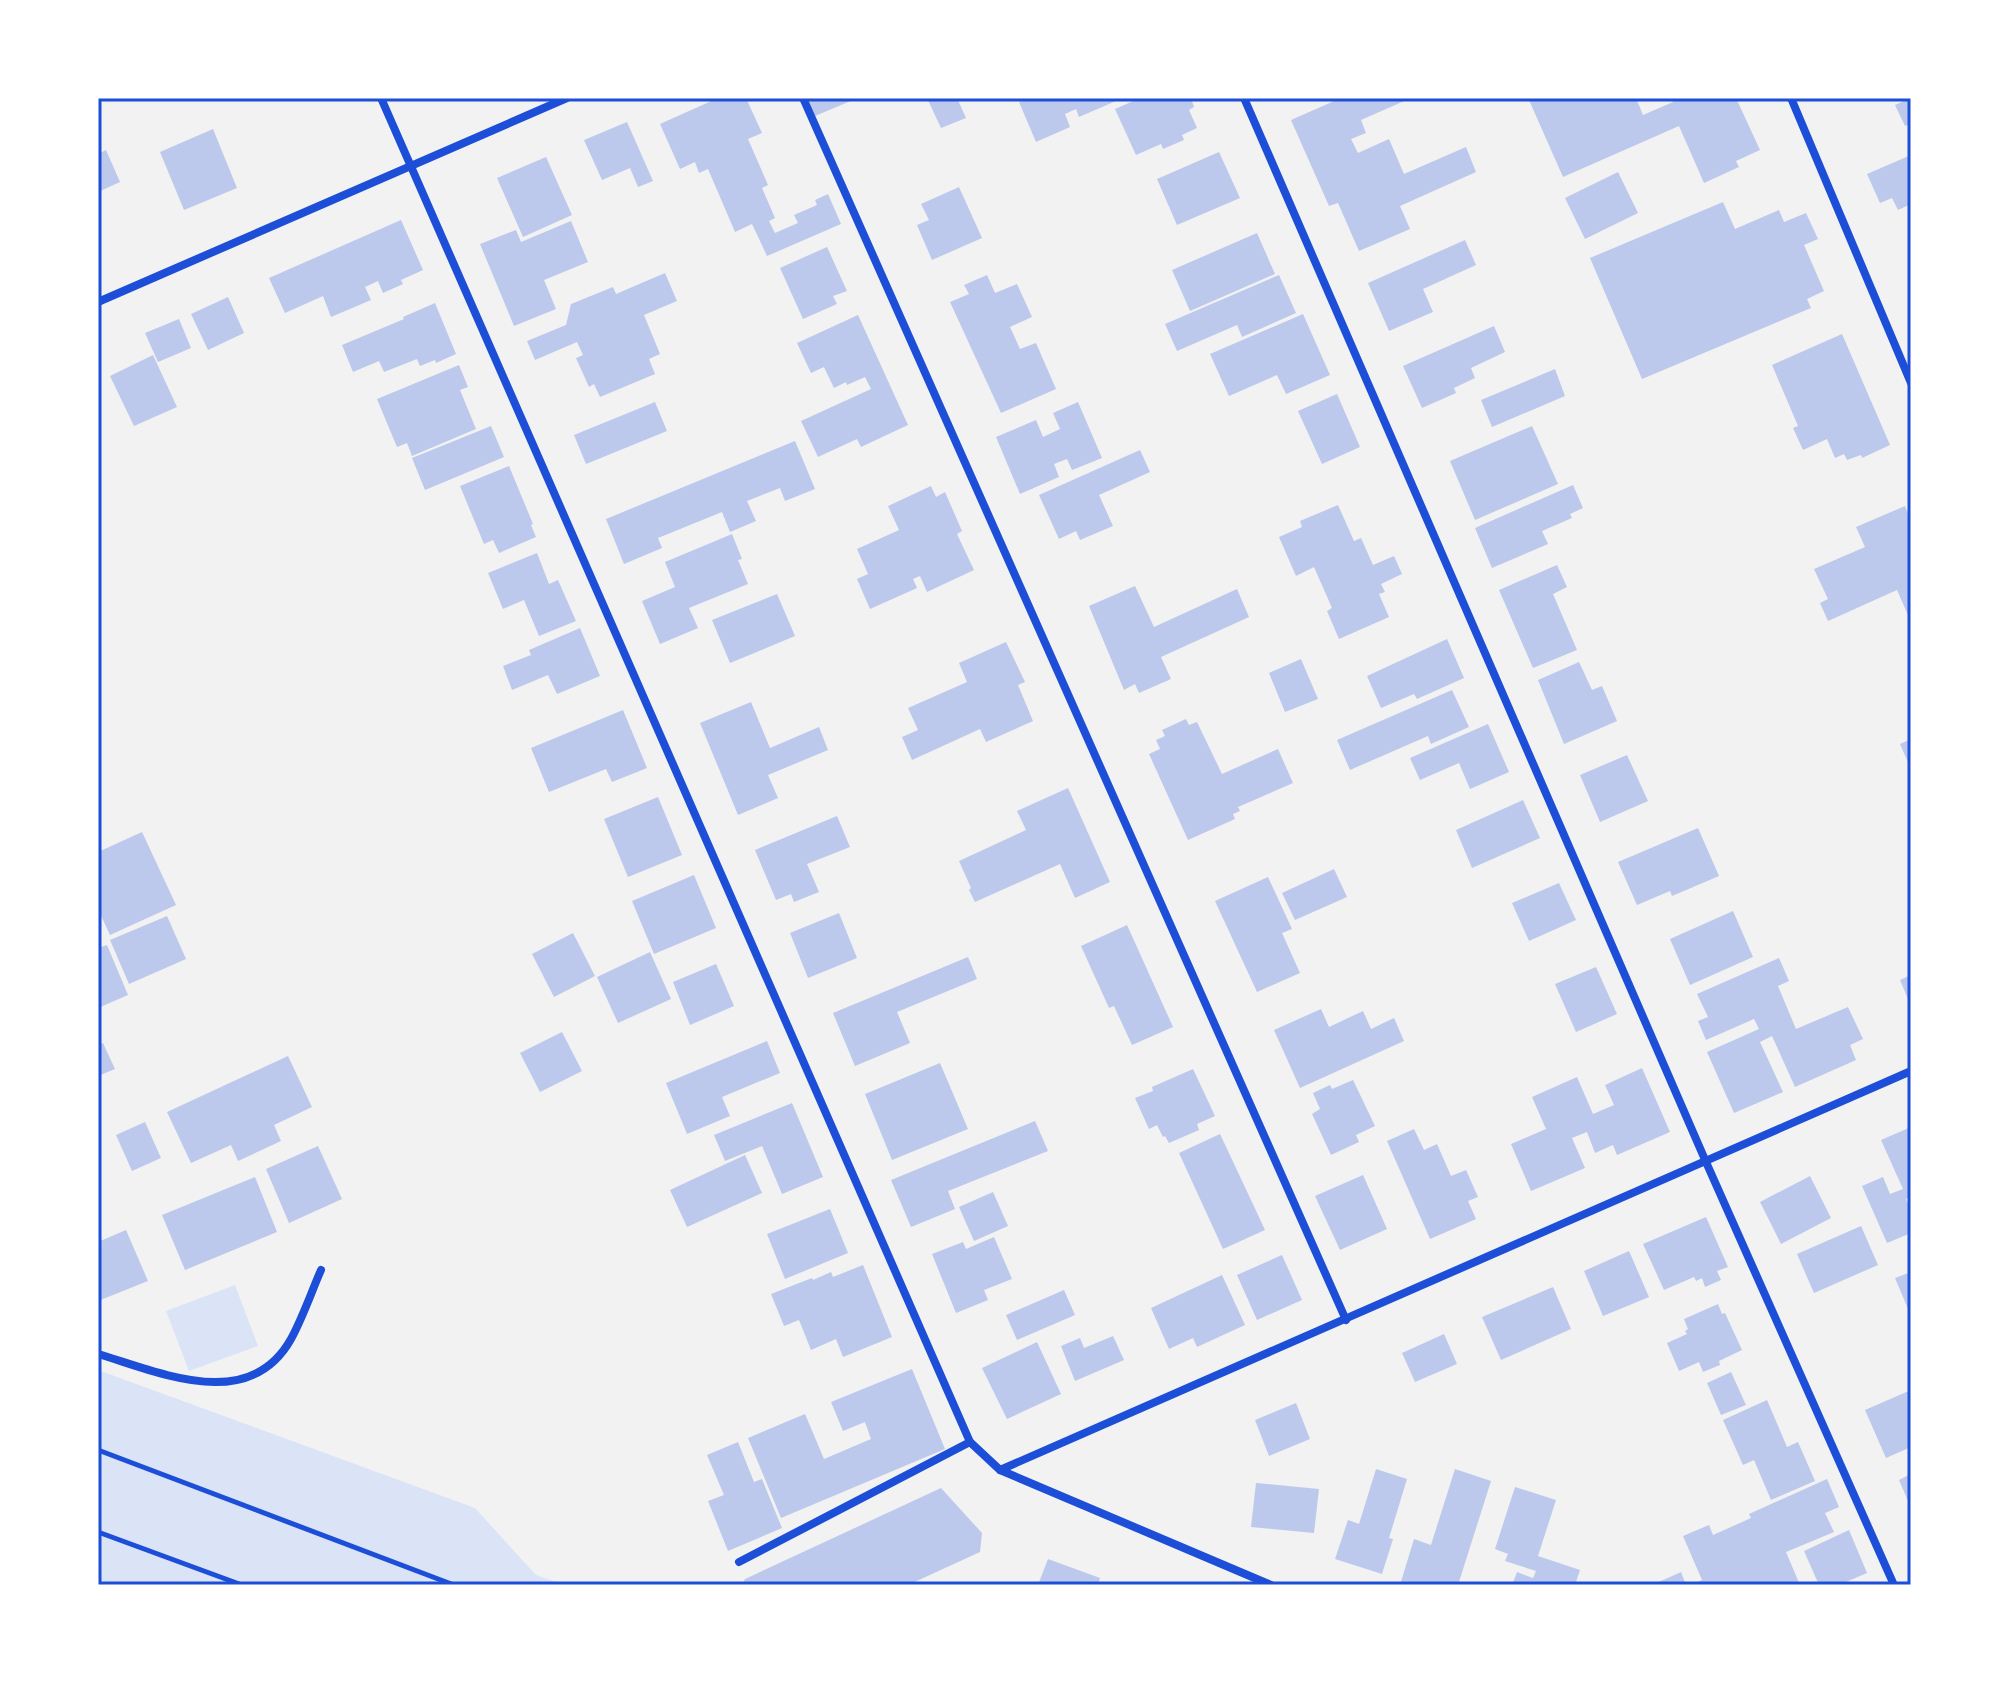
<svg xmlns="http://www.w3.org/2000/svg" width="2009" height="1683" viewBox="0 0 2009 1683" font-family="Arial,sans-serif">
<rect width="100%" height="100%" fill="#f2f2f2"/>
<g fill="#dbe4f7">
<path d="M235 1285 258 1346 189 1371 166 1311Z"/>
<path d="M98 1370 475 1508 536 1575 565 1585H98Z"/>
</g>
<g fill="#bdc9ec">
<path d="M718 98H746L762 133 748 139 768 185 762 188 775 218 769 221 775 233 798 223 794 215 817 205 815 200 828 194 841 224 767 256 752 224 735 232 708 169 699 173 695 162 680 169 660 124Z"/>
<path d="M807 98H852L853 100 815 116Z"/>
<path d="M927 98H957L966 118 941 128Z"/>
<path d="M1029 98H1123L1079 117 1076 109 1065 114 1070 127 1036 142 1019 102Z"/>
<path d="M1140 98H1191L1194 107 1189 110 1197 128 1182 135 1184 140 1163 149 1161 144 1136 155 1115 109Z"/>
<path d="M1341 98H1411L1361 120 1366 133 1351 139 1358 153 1389 139 1404 174 1466 147 1476 172 1400 206 1410 229 1359 251 1338 203 1329 206 1291 120Z"/>
<path d="M1533 98H1636L1643 115 1673 102 1671 98H1736L1760 150 1736 161 1739 167 1704 183 1679 126 1563 177 1529 100Z"/>
<path d="M1911 98V124L1905 126 1895 105Z"/>
<path d="M627 122 653 181 638 187 630 168 602 180 584 140Z"/>
<path d="M213 129 237 188 184 210 160 152Z"/>
<path d="M106 150 120 182 98 192V154Z"/>
<path d="M1219 152 1240 198 1177 225 1157 179Z"/>
<path d="M1911 155V204L1898 210 1892 198 1880 203 1867 174Z"/>
<path d="M546 157 572 215 523 237 497 178Z"/>
<path d="M1618 172 1638 213 1585 239 1565 198Z"/>
<path d="M959 187 982 238 932 260 917 225 929 220 921 204Z"/>
<path d="M1723 202 1735 229 1779 210 1784 222 1806 213 1818 239 1804 245 1824 291 1807 299 1811 308 1642 379 1590 258Z"/>
<path d="M401 220 423 270 401 280 403 284 383 293 378 281 365 287 371 300 331 317 323 296 285 313 269 278Z"/>
<path d="M571 221 588 262 544 280 556 309 514 326 480 244 516 230 521 242Z"/>
<path d="M1257 233 1275 274 1190 311 1172 270Z"/>
<path d="M1465 240 1476 265 1423 289 1433 312 1389 331 1368 283Z"/>
<path d="M827 247 847 291 833 296 837 304 803 319 780 268Z"/>
<path d="M665 273 677 301 644 315 660 354 649 359 655 374 600 397 594 384 589 387 576 358 583 355 577 342 535 360 527 341 566 325 571 304 613 287 616 294Z"/>
<path d="M987 275 995 293 1017 284 1032 317 1010 327 1020 349 1036 343 1056 389 1001 413 950 302 969 294 964 285Z"/>
<path d="M1279 275 1296 313 1242 337 1237 325 1177 351 1165 324Z"/>
<path d="M228 297 244 333 208 350 191 314Z"/>
<path d="M435 303 456 354 436 363 435 360 420 366 417 359 384 372 379 361 353 372 342 345 404 319 403 317Z"/>
<path d="M1303 314 1330 375 1286 394 1277 375 1229 396 1210 354Z"/>
<path d="M858 315 908 425 861 447 857 439 818 457 801 421 871 389 865 377 847 385 846 382 834 388 824 367 811 373 797 343Z"/>
<path d="M179 319 191 348 158 362 145 333Z"/>
<path d="M1494 326 1505 352 1471 368 1475 378 1454 388 1456 393 1422 408 1403 366Z"/>
<path d="M1842 334 1890 445 1862 458 1861 455 1847 460 1844 454 1835 458 1827 439 1803 450 1793 428 1798 426 1772 365Z"/>
<path d="M153 355 177 407 134 426 110 376Z"/>
<path d="M459 365 468 387 460 390 476 429 412 456 407 443 397 447 377 399Z"/>
<path d="M1555 369 1565 396 1492 427 1481 400Z"/>
<path d="M1337 394 1360 447 1322 464 1298 411Z"/>
<path d="M655 402 667 431 586 464 574 435Z"/>
<path d="M1078 402 1102 458 1072 470 1067 459 1054 464 1059 477 1020 494 996 437 1036 420 1043 437 1060 429 1053 413Z"/>
<path d="M491 426 504 457 425 490 412 458Z"/>
<path d="M1532 426 1558 484 1475 520 1450 461Z"/>
<path d="M795 441 815 489 785 501 780 488 747 501 756 521 730 532 722 512 658 538 662 548 624 564 606 519Z"/>
<path d="M1140 450 1150 472 1099 495 1113 526 1080 540 1076 531 1059 539 1039 495Z"/>
<path d="M509 466 533 524 531 525 536 537 499 553 493 540 484 544 460 486Z"/>
<path d="M1573 485 1583 508 1570 514 1572 518 1542 531 1548 544 1492 568 1475 528Z"/>
<path d="M931 486 936 497 945 492 962 531 957 534 974 570 927 592 920 576 913 579 917 588 870 609 857 579 868 574 857 549 899 530 888 506Z"/>
<path d="M1338 505 1354 541 1361 538 1373 565 1394 556 1402 574 1381 584 1385 592 1379 594 1389 617 1339 639 1327 611 1332 608 1314 567 1296 576 1279 537 1302 527 1300 521Z"/>
<path d="M1905 506 1908 514 1911 513V622L1897 590 1828 621 1820 603 1828 599 1814 569 1865 547 1856 527Z"/>
<path d="M732 534 742 559 738 560 748 584 689 608 698 628 660 644 642 601 675 587 665 562Z"/>
<path d="M537 553 549 584 558 580 576 621 539 636 524 600 503 609 488 573Z"/>
<path d="M1557 565 1567 587 1553 594 1577 650 1533 668 1499 590Z"/>
<path d="M1135 586 1154 627 1237 589 1249 617 1161 657 1171 679 1139 693 1135 684 1124 690 1089 606Z"/>
<path d="M777 594 795 636 730 663 712 620Z"/>
<path d="M580 628 600 676 557 694 548 675 512 690 503 666 531 655 529 650Z"/>
<path d="M1447 639 1464 678 1417 699 1414 694 1381 708 1367 676Z"/>
<path d="M1006 642 1025 682 1018 685 1033 721 986 742 980 729 912 760 902 737 918 730 908 708 967 682 959 663Z"/>
<path d="M1301 659 1318 699 1285 712 1269 673Z"/>
<path d="M1579 662 1592 690 1602 686 1617 721 1564 744 1538 680Z"/>
<path d="M1452 690 1469 727 1431 744 1428 736 1350 770 1337 740Z"/>
<path d="M751 702 770 748 819 727 828 750 768 775 778 798 738 815 700 723Z"/>
<path d="M623 710 647 768 612 782 606 769 549 792 531 748Z"/>
<path d="M1186 719 1189 725 1197 722 1222 774 1278 749 1293 783 1238 807 1240 811 1233 814 1235 819 1188 840 1149 754 1160 749 1156 740 1165 736 1162 730Z"/>
<path d="M1488 724 1509 772 1470 789 1459 763 1420 780 1410 758Z"/>
<path d="M1911 739V769L1900 744Z"/>
<path d="M1627 755 1648 801 1600 822 1580 775Z"/>
<path d="M1068 788 1110 882 1075 898 1060 864 975 902 969 890 971 888 959 861 1026 830 1017 811Z"/>
<path d="M658 797 682 855 628 877 604 819Z"/>
<path d="M1523 800 1540 838 1472 868 1456 830Z"/>
<path d="M837 816 850 847 807 864 819 892 794 902 791 894 776 900 755 850Z"/>
<path d="M1698 828 1719 876 1672 896 1670 891 1637 905 1618 862Z"/>
<path d="M142 832 176 905 110 935 98 909V852Z"/>
<path d="M1334 869 1347 897 1295 920 1282 893Z"/>
<path d="M694 875 716 928 654 954 632 901Z"/>
<path d="M1268 877 1292 929 1282 933 1300 973 1257 992 1215 901Z"/>
<path d="M1559 883 1576 920 1529 941 1512 903Z"/>
<path d="M1733 911 1753 957 1690 985 1670 939Z"/>
<path d="M839 913 857 958 808 978 790 933Z"/>
<path d="M167 916 186 959 129 984 110 940Z"/>
<path d="M1127 925 1173 1027 1132 1045 1114 1006 1109 1008 1081 946Z"/>
<path d="M573 933 595 976 554 997 532 954Z"/>
<path d="M107 945 128 995 98 1008V948Z"/>
<path d="M650 952 671 999 618 1023 597 977Z"/>
<path d="M968 957 977 979 897 1012 910 1043 855 1066 833 1013Z"/>
<path d="M1779 958 1789 981 1778 986 1796 1029 1848 1007 1863 1039 1850 1045 1856 1060 1795 1087 1772 1036 1760 1042 1783 1092 1734 1113 1707 1052 1759 1029 1754 1019 1706 1040 1698 1021 1708 1017 1697 994Z"/>
<path d="M716 964 734 1006 690 1025 673 982Z"/>
<path d="M1596 967 1617 1014 1576 1032 1555 984Z"/>
<path d="M1911 975V1006L1900 980Z"/>
<path d="M1321 1009 1329 1027 1363 1011 1371 1029 1394 1018 1404 1041 1300 1088 1274 1030Z"/>
<path d="M562 1032 582 1071 540 1092 520 1053Z"/>
<path d="M767 1041 780 1073 722 1097 730 1116 687 1134 666 1083Z"/>
<path d="M103 1043 115 1069 98 1076V1045Z"/>
<path d="M288 1056 312 1107 274 1125 281 1141 238 1161 231 1145 191 1163 167 1112Z"/>
<path d="M940 1063 968 1129 892 1160 865 1094Z"/>
<path d="M1642 1068 1670 1132 1617 1155 1613 1145 1595 1153 1587 1132 1572 1138 1585 1168 1531 1191 1511 1144 1546 1129 1532 1097 1577 1077 1593 1114 1614 1105 1605 1085Z"/>
<path d="M1193 1069 1215 1116 1197 1124 1199 1130 1169 1143 1165 1136 1163 1137 1157 1125 1149 1129 1135 1098 1153 1091 1152 1087Z"/>
<path d="M1353 1080 1375 1126 1356 1135 1359 1142 1331 1155 1312 1114 1320 1109 1313 1093 1330 1085 1332 1089Z"/>
<path d="M792 1103 823 1177 782 1194 762 1146 725 1161 714 1135Z"/>
<path d="M1035 1121 1048 1151 948 1191 955 1209 911 1227 891 1180Z"/>
<path d="M145 1122 161 1158 132 1171 116 1135Z"/>
<path d="M1911 1127V1196L1906 1199 1911 1210V1233L1887 1243 1862 1186 1883 1177 1890 1194 1903 1189 1881 1140Z"/>
<path d="M1414 1129 1424 1150 1437 1144 1451 1176 1466 1170 1478 1197 1468 1201 1476 1219 1430 1239 1387 1141Z"/>
<path d="M1220 1134 1265 1230 1223 1249 1179 1153Z"/>
<path d="M318 1146 342 1199 289 1223 266 1169Z"/>
<path d="M745 1155 762 1193 687 1227 670 1190Z"/>
<path d="M1363 1175 1387 1229 1340 1250 1315 1196Z"/>
<path d="M1810 1176 1831 1218 1781 1244 1760 1202Z"/>
<path d="M255 1177 277 1232 185 1270 162 1215Z"/>
<path d="M993 1192 1008 1226 974 1241 959 1207Z"/>
<path d="M830 1209 848 1253 785 1279 767 1234Z"/>
<path d="M1706 1217 1728 1267 1717 1271 1721 1280 1705 1287 1702 1278 1696 1281 1694 1277 1664 1290 1643 1244Z"/>
<path d="M1861 1226 1878 1265 1814 1293 1797 1254Z"/>
<path d="M126 1230 148 1281 98 1301V1242Z"/>
<path d="M994 1237 1012 1279 984 1290 988 1300 956 1313 932 1254 963 1242 966 1249Z"/>
<path d="M1629 1251 1649 1297 1603 1316 1584 1271Z"/>
<path d="M1282 1255 1302 1300 1257 1320 1237 1275Z"/>
<path d="M863 1265 892 1337 843 1357 836 1339 811 1350 799 1320 784 1326 771 1294 812 1278 813 1280 831 1272 833 1277Z"/>
<path d="M1911 1272V1316L1895 1278Z"/>
<path d="M1222 1275 1245 1325 1197 1347 1193 1338 1169 1349 1151 1308Z"/>
<path d="M1553 1287 1571 1329 1501 1360 1482 1317Z"/>
<path d="M1064 1290 1075 1315 1017 1340 1006 1315Z"/>
<path d="M1718 1304 1722 1314 1725 1313 1742 1350 1719 1361 1720 1365 1703 1372 1699 1362 1679 1371 1667 1343 1687 1334 1685 1331 1688 1329 1684 1319Z"/>
<path d="M1444 1334 1457 1364 1415 1382 1402 1353Z"/>
<path d="M1113 1336 1124 1360 1075 1381 1061 1346 1080 1338 1084 1348Z"/>
<path d="M1037 1342 1061 1394 1007 1419 982 1368Z"/>
<path d="M912 1369 945 1449 781 1518 748 1438 805 1414 824 1459 871 1439 865 1422 843 1431 831 1402Z"/>
<path d="M1731 1372 1746 1405 1721 1415 1707 1383Z"/>
<path d="M1911 1390V1447L1886 1458 1865 1410Z"/>
<path d="M1767 1400 1787 1447 1798 1442 1815 1481 1771 1500 1754 1460 1743 1465 1723 1420Z"/>
<path d="M1296 1403 1310 1439 1269 1456 1255 1420Z"/>
<path d="M738 1442 754 1482 762 1479 782 1528 728 1551 708 1501 724 1495 707 1455Z"/>
<path d="M1376 1469 1407 1479 1389 1538 1393 1539 1382 1574 1335 1559 1348 1520 1359 1524Z"/>
<path d="M1455 1469 1491 1481 1458 1585H1400L1414 1539 1431 1545Z"/>
<path d="M1911 1474V1508L1899 1480Z"/>
<path d="M1827 1479 1839 1507 1825 1513 1834 1532 1786 1552 1800 1585H1691L1702 1580 1683 1536 1709 1525 1713 1535 1751 1518 1749 1514Z"/>
<path d="M1256 1483 1319 1489 1314 1533 1251 1527Z"/>
<path d="M1515 1487 1556 1500 1538 1556 1580 1570 1575 1585H1512L1517 1572 1533 1578 1536 1571 1505 1561 1508 1554 1495 1549Z"/>
<path d="M941 1488 982 1533 980 1552 908 1585H742L745 1579Z"/>
<path d="M1849 1530 1867 1573 1839 1585H1819L1804 1551Z"/>
<path d="M1048 1559 1100 1578 1098 1585H1038Z"/>
<path d="M1681 1572 1686 1585H1652Z"/>
</g>
<g fill="none" stroke-linecap="round" stroke-linejoin="round">
<g stroke="#1d4ed8" stroke-width="5">
<path d="M98 1450 454 1585"/>
<path d="M98 1532 242 1585"/>
</g>
<g stroke="#1d4ed8" stroke-width="8">
<path d="M381 98 970 1442 1000 1470 1271 1585"/>
<path d="M803 98 1346 1320"/>
<path d="M1244 98 1706 1162 1894 1585"/>
<path d="M1791 98 1911 383"/>
<path d="M98 302 567 98"/>
<path d="M98 1354C159 1372 249 1414 291 1339 303 1317 311 1293 321 1270"/>
<path d="M1000 1470 1911 1071"/>
<path d="M739 1562 970 1442"/>
</g>
</g>
<rect width="2009" height="1683" fill="none" stroke="#ffffff" stroke-width="200"/>
<rect x="100" y="100" width="1809" height="1483" fill="none" stroke="#1d4ed8" stroke-width="3"/>
</svg>
